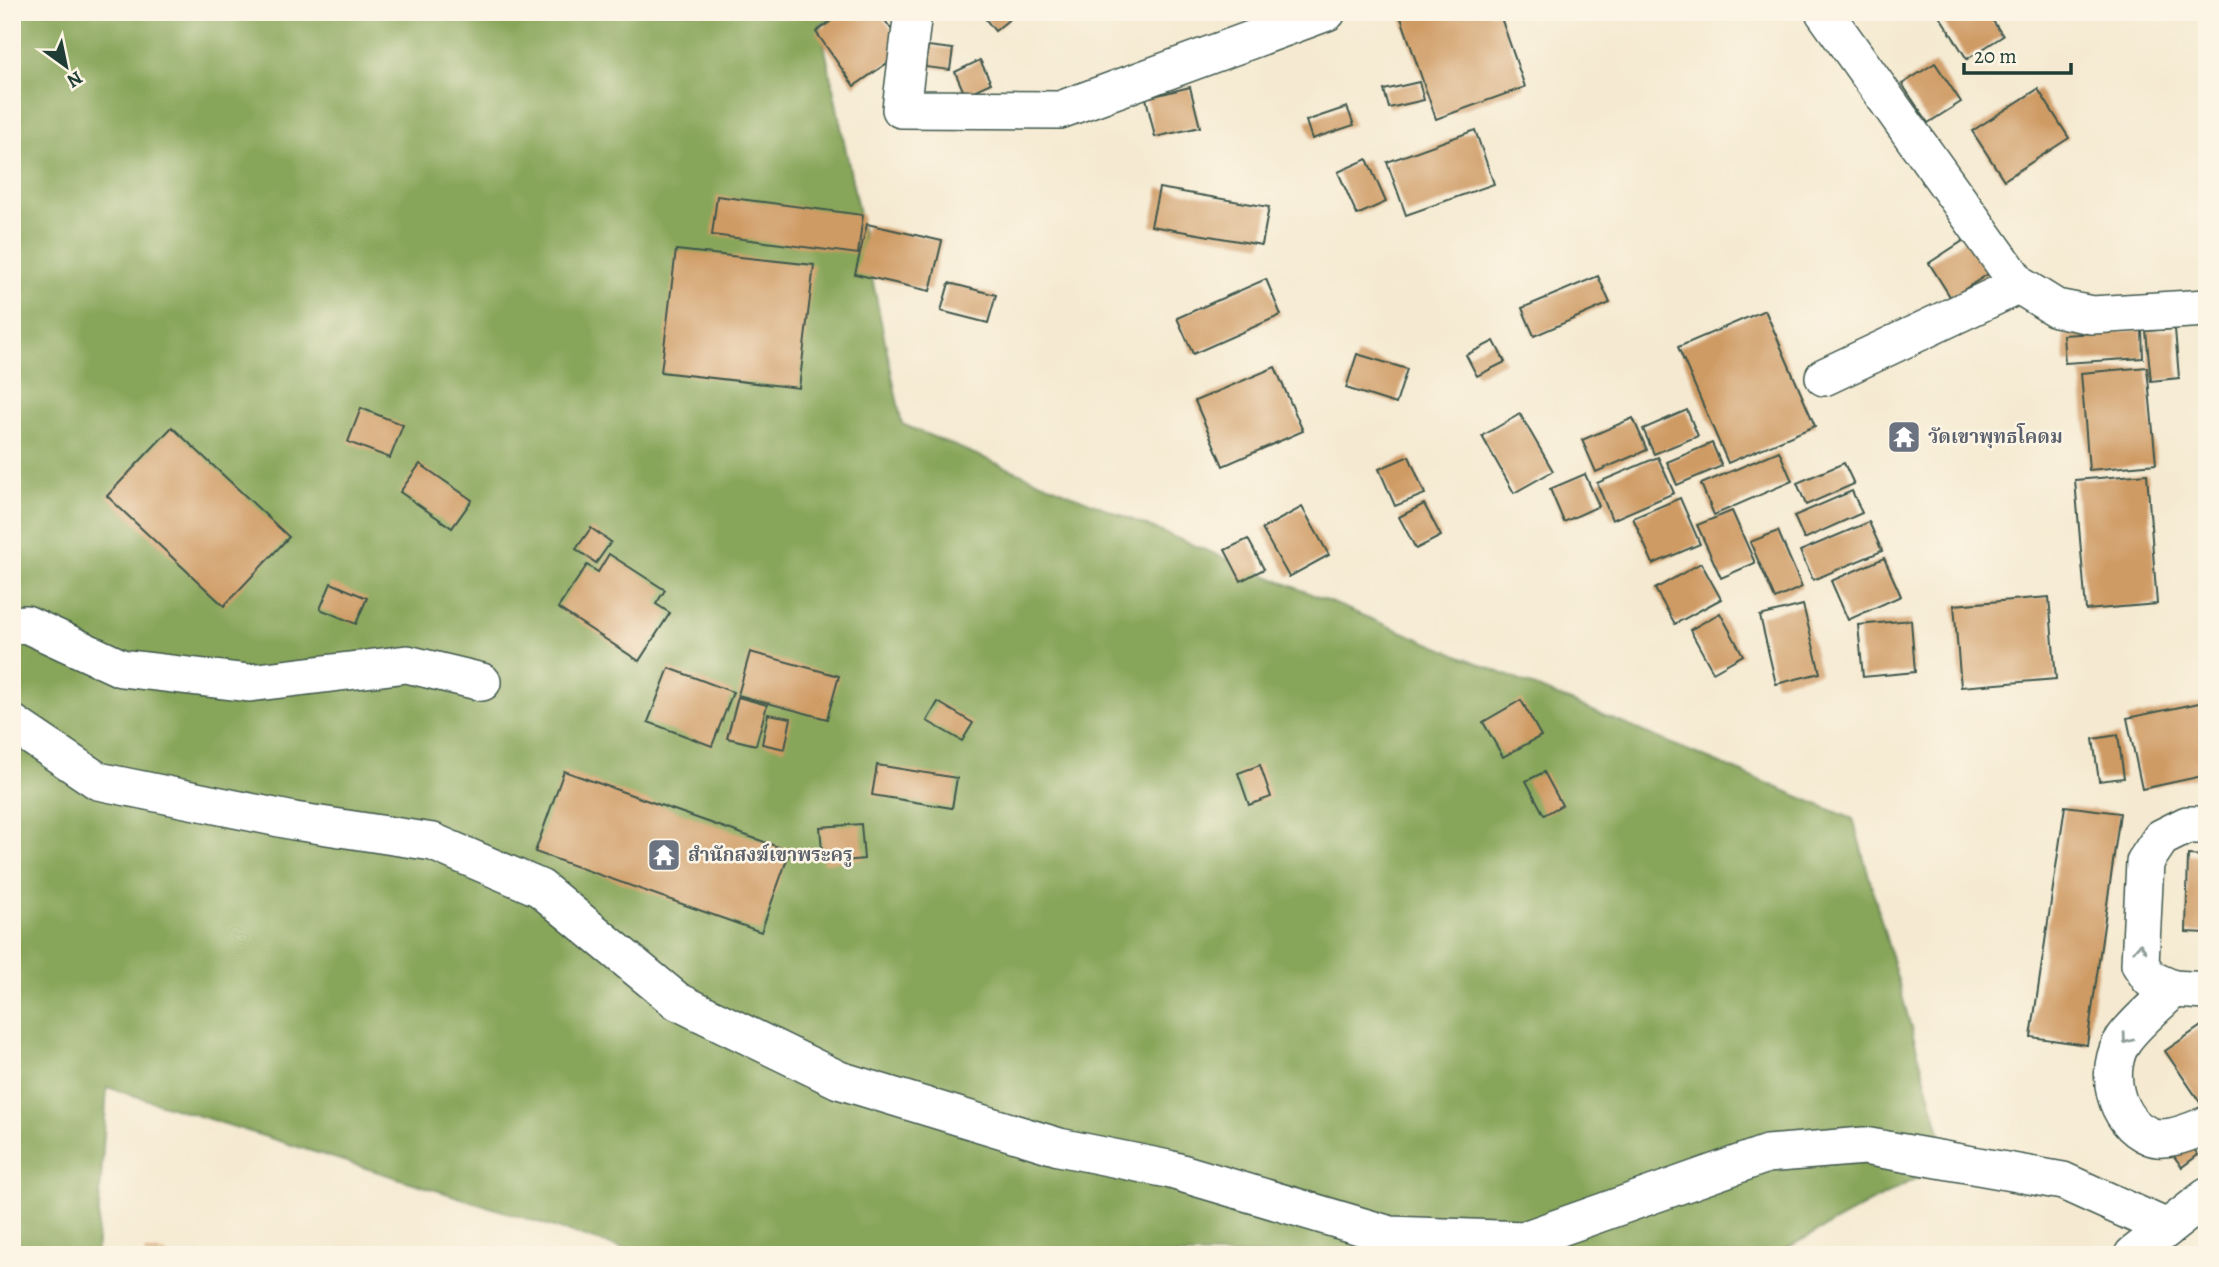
<svg xmlns="http://www.w3.org/2000/svg" width="2219" height="1267" viewBox="0 0 2219 1267" font-family="Alegreya,'Noto Serif Thai',serif">
<rect width="100%" height="100%" fill="#fcf5e5"/>
<filter id="ink" filterUnits="userSpaceOnUse"><feTurbulence type="fractalNoise" baseFrequency=".0143" numOctaves="2"/><feDisplacementMap in="SourceGraphic" scale="14" xChannelSelector="R" yChannelSelector="G"/><feConvolveMatrix kernelMatrix="1 2 1 2 8 2 1 2 1" color-interpolation-filters="sRGB"/></filter>
<filter id="wash" filterUnits="userSpaceOnUse"><feTurbulence type="fractalNoise" baseFrequency=".00686" numOctaves="4" result="noise"/><feDisplacementMap in="SourceGraphic" scale="28" xChannelSelector="R" yChannelSelector="G"/><feGaussianBlur stdDeviation="1.57" result="paint"/><feColorMatrix in="noise" values="0 0 0 0 0 0 0 0 0 0 0 0 0 0 0 0 0 1.4 0 .05"/><feComposite in="paint" operator="in"/></filter>
<g filter="url(#wash)">
<rect width="100%" height="100%" fill="#f5ead1"/>
<path fill="#88a65a" stroke="#547247" stroke-width="2" d="M12 12H870L820 24 902 424 1853 819 1948 1161 1774 1255H643L107 1087 96 1255H12Z"/>
<g id="blocks">
<g fill="#cf9b65">
<path d="M843 12H879L906 50 854 86 816 32Z"/>
<path d="M980 12H1018L995 31Z"/>
<path d="M1399 12H1499L1525 87 1436 119Z"/>
<path d="M1937 12H1987L2003 36 1967 59Z"/>
<path d="M928 46 953 49 950 70 925 67Z"/>
<path d="M980 60 991 83 965 95 955 72Z"/>
<path d="M1935 63 1961 102 1928 123 1902 84Z"/>
<path d="M1419 82 1424 100 1389 108 1384 90Z"/>
<path d="M1190 87 1200 127 1155 137 1146 98Z"/>
<path d="M2038 89 2069 138 2004 180 1972 131Z"/>
<path d="M1347 107 1354 125 1312 139 1306 121Z"/>
<path d="M1475 130 1494 184 1406 215 1387 162Z"/>
<path d="M1367 159 1386 202 1357 215 1338 172Z"/>
<path d="M1159 188 1269 207 1262 245 1151 226Z"/>
<path d="M717 196 863 215 858 254 712 235Z"/>
<path d="M867 224 942 241 930 291 855 274Z"/>
<path d="M1966 239 1988 274 1951 298 1929 263Z"/>
<path d="M676 250 814 265 799 388 661 372Z"/>
<path d="M1598 276 1610 303 1534 336 1522 308Z"/>
<path d="M1266 279 1281 315 1193 354 1177 318Z"/>
<path d="M949 283 996 295 988 323 941 311Z"/>
<path d="M1765 310 1815 426 1728 463 1678 347Z"/>
<path d="M2175 329 2179 378 2151 381 2146 331Z"/>
<path d="M2142 330 2143 358 2065 363 2063 335Z"/>
<path d="M1494 341 1505 362 1477 376 1466 355Z"/>
<path d="M1357 354 1407 369 1396 404 1346 388Z"/>
<path d="M1275 367 1303 431 1223 466 1195 401Z"/>
<path d="M2147 367 2156 464 2089 470 2081 373Z"/>
<path d="M361 408 403 425 390 458 348 442Z"/>
<path d="M1687 410 1698 436 1654 454 1643 429Z"/>
<path d="M1520 414 1553 471 1514 493 1482 436Z"/>
<path d="M1633 418 1647 450 1596 472 1582 440Z"/>
<path d="M172 427 289 537 224 606 107 496Z"/>
<path d="M1712 443 1722 466 1677 485 1667 462Z"/>
<path d="M1779 451 1792 481 1714 515 1701 484Z"/>
<path d="M1409 456 1425 494 1395 506 1379 469Z"/>
<path d="M1658 457 1674 493 1612 520 1597 483Z"/>
<path d="M1844 463 1854 484 1806 505 1797 483Z"/>
<path d="M420 464 472 500 452 528 400 492Z"/>
<path d="M1585 474 1599 506 1564 522 1550 489Z"/>
<path d="M2147 474 2157 604 2086 610 2075 480Z"/>
<path d="M1852 491 1862 513 1804 539 1794 516Z"/>
<path d="M1680 498 1700 544 1653 564 1633 518Z"/>
<path d="M1424 504 1441 536 1416 549 1399 517Z"/>
<path d="M1302 507 1329 555 1289 577 1262 529Z"/>
<path d="M1732 511 1755 563 1721 578 1697 525Z"/>
<path d="M1869 522 1882 551 1813 580 1800 551Z"/>
<path d="M591 528 611 542 596 563 576 549Z"/>
<path d="M1778 531 1802 587 1775 599 1750 542Z"/>
<path d="M1248 539 1264 569 1241 581 1225 550Z"/>
<path d="M609 554 665 590 656 604 670 613 639 661 558 608 587 565 598 572Z"/>
<path d="M1884 558 1901 596 1848 620 1831 581Z"/>
<path d="M1701 563 1721 599 1675 624 1655 589Z"/>
<path d="M331 583 367 598 356 624 320 609Z"/>
<path d="M2049 597 2056 679 1961 687 1954 605Z"/>
<path d="M1803 605 1820 673 1776 684 1760 616Z"/>
<path d="M1720 613 1743 655 1713 672 1690 630Z"/>
<path d="M1911 620 1915 672 1863 677 1858 625Z"/>
<path d="M750 652 839 676 827 719 738 695Z"/>
<path d="M669 668 733 692 712 746 648 722Z"/>
<path d="M738 697 767 705 756 745 727 738Z"/>
<path d="M1521 700 1541 736 1503 757 1483 722Z"/>
<path d="M938 702 973 723 962 741 927 721Z"/>
<path d="M2204 702 2207 716V775L2142 789 2127 718Z"/>
<path d="M768 714 791 718 785 749 762 744Z"/>
<path d="M2118 735 2124 778 2099 781 2093 739Z"/>
<path d="M877 765 957 778 952 808 872 795Z"/>
<path d="M1260 765 1271 797 1249 805 1238 773Z"/>
<path d="M564 771 790 851 761 932 535 852Z"/>
<path d="M1544 772 1562 805 1544 815 1526 781Z"/>
<path d="M2065 806 2120 813 2087 1045 2031 1037Z"/>
<path d="M861 824 864 859 823 863 820 827Z"/>
<path d="M2188 855 2207 856V933L2186 932Z"/>
<path d="M2207 1022V1106L2204 1108 2165 1051Z"/>
<path d="M2187 1139 2198 1155 2182 1167 2170 1151Z"/>
<path d="M145 1251 166 1253V1255H145Z"/>
</g>
</g>
</g>
<g filter="url(#ink)">
<use href="#blocks" fill-opacity="0" stroke="#3f574c" stroke-width="2"/>
<g fill="none" stroke-linecap="round" stroke-linejoin="round">
<defs>
<g id="minor">
<path d="M913 12 901 109 1060 110 1327 12"/>
<path d="M1824 12 2019 285 2056 308 2092 315 2207 308"/>
<path d="M1824 377 2019 285"/>
<path d="M12 625 26 624 121 668 249 683 407 664 482 682"/>
<path d="M12 723 98 781 294 821 433 842 540 888 677 1001 839 1080 1059 1147 1168 1169 1390 1235 1524 1240 1767 1154 1864 1146 2063 1181 2167 1228"/>
<path d="M2207 825H2187L2161 838 2145 862 2140 964 2150 979 2173 989 2207 991"/>
<path d="M2173 989C2158 1005 2137 1021 2124 1039 2103 1069 2114 1122 2150 1136 2167 1143 2191 1131 2207 1125"/>
<path d="M2133 1255 2207 1197"/>
</g>
</defs>
<use href="#minor" stroke="#3f574c" stroke-width="40"/>
<use href="#minor" stroke="#fff" stroke-width="37"/>
</g>
<defs><path id="oneway-chevron" d="M-2-3.5L2.5 0L-2 3.5" fill="none" stroke-width="1.6" stroke-linecap="round" stroke-linejoin="round" transform="scale(1.75)"/></defs>
<g stroke="#8f9e9a">
<use href="#oneway-chevron" transform="translate(2140 948) rotate(-87)"/>
<use href="#oneway-chevron" transform="translate(2127 1039) rotate(126)"/>
</g>
</g>
<defs>
<symbol id="temple-square" viewBox="-11 -11 22 22"><rect x="-9" y="-9" width="18" height="18" rx="4" fill="#6b7280" stroke="#fcf5e5"/><path d="M0-6L5-2H3V0L6.5 2.5H4V6H1.5V3h-3V6H-4V2.5H-6.5L-3 0V-2H-5Z" fill="#fff"/></symbol>
</defs>
<g fill-rule="evenodd">
<use href="#temple-square" x="1885" y="418" width="38" height="38"/>
<use href="#temple-square" x="645" y="836" width="38" height="38"/>
</g>
<g text-anchor="middle" dominant-baseline="central" stroke-width="5" stroke-linejoin="round" paint-order="stroke">
<g font-size="19" font-weight="bold" fill="#5b616d" stroke="#fcf5e5" text-anchor="start">
<text x="1928" y="437">วัดเขาพุทธโคดม</text>
<text x="688" y="855">สำนักสงฆ์เขาพระครู</text>
</g>
</g>
<rect width="2219" height="1267" fill="none" stroke="#fcf5e5" stroke-width="42"/>
<g transform="translate(66 66) rotate(147)" stroke="#fcf5e5" stroke-width="5" paint-order="stroke">
<path d="M0-5L12 26L0 18L-12 26Z" fill="#1f3d34"/>
<text y="-10" font-size="19" font-weight="bold" text-anchor="middle" fill="#1f3d34">N</text>
</g>
<path d="M1964 63v10h107v-10" fill="none" stroke="#1f3d34" stroke-width="3.5"/>
<text x="1974" y="63" font-size="21" fill="#1f3d34" stroke="#fcf5e5" stroke-width="5" paint-order="stroke">20 m</text>
</svg>
